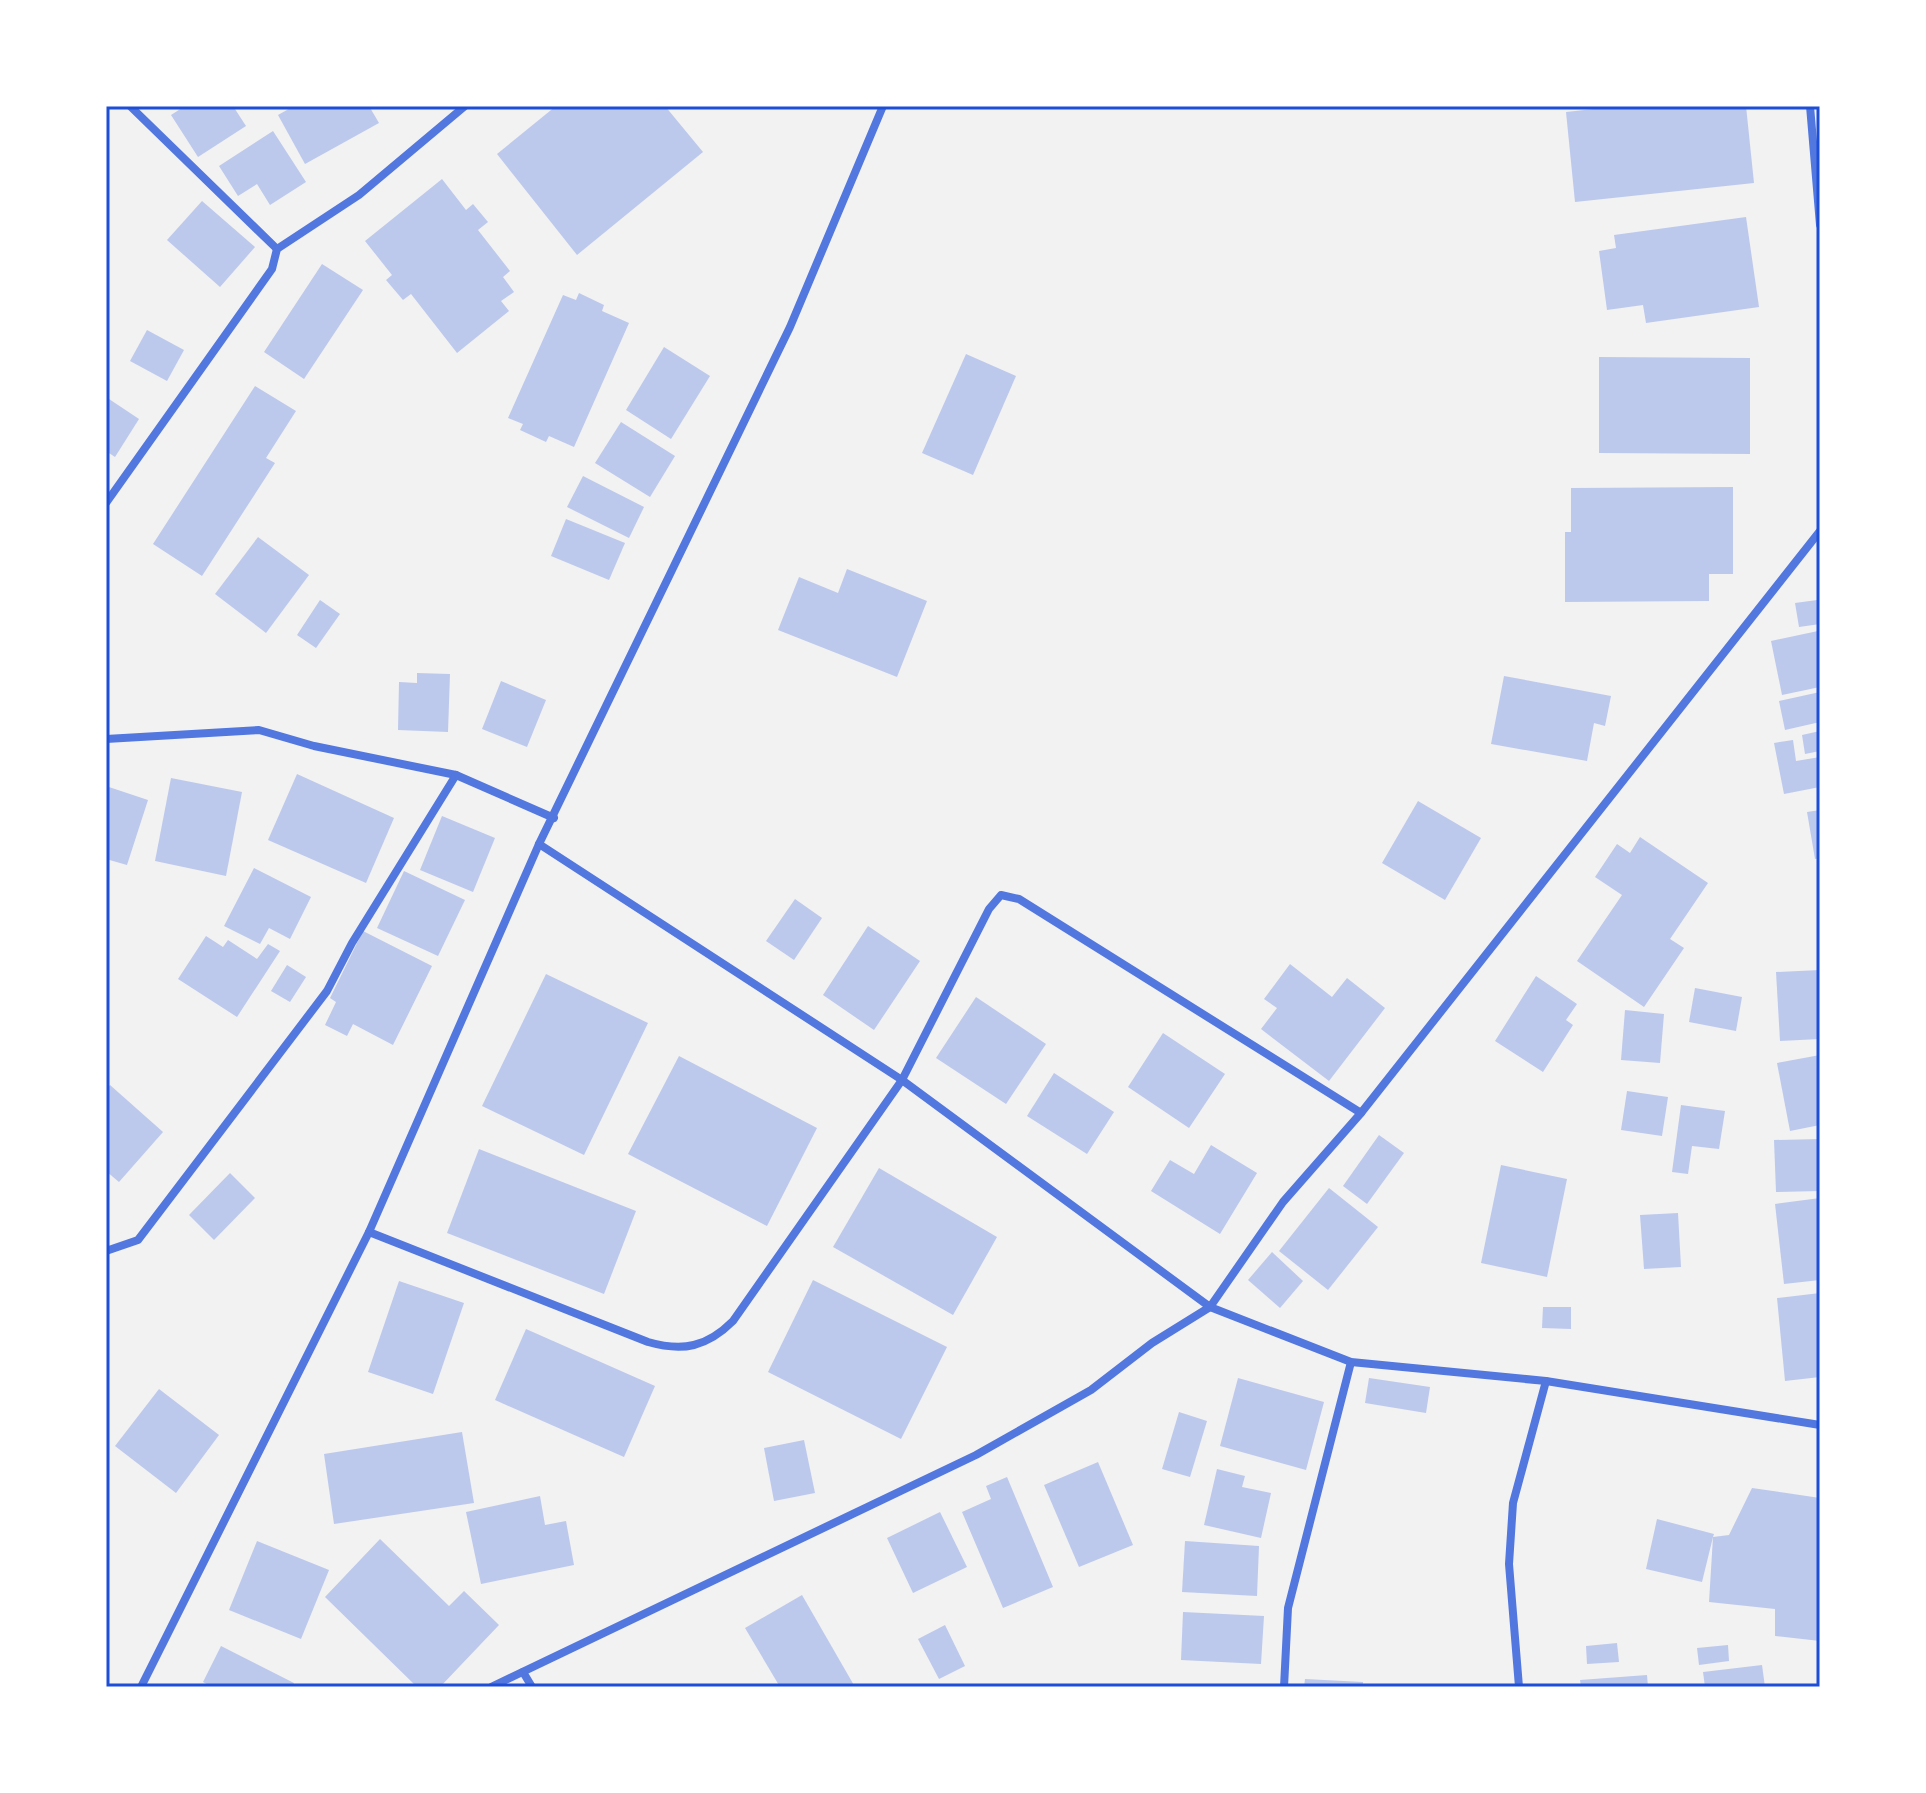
<svg xmlns="http://www.w3.org/2000/svg" width="1926" height="1793" viewBox="0 0 1926 1793" font-family="Overpass,sans-serif">
<rect width="100%" height="100%" fill="#f2f2f2"/>
<g fill="#bdc9ec">
<path d="M185 106H233L246 126 198 157 171 115Z"/>
<path d="M294 106H369L379 123 305 164 278 115Z"/>
<path d="M556 106H665L703 152 577 255 497 154Z"/>
<path d="M1621 106H1746L1754 183 1575 202 1566 112Z"/>
<path d="M273 131 306 182 270 205 257 184 238 196 219 166Z"/>
<path d="M442 179 466 210 473 204 488 222 478 230 510 271 503 277 514 292 501 301 509 311 457 353 411 294 403 300 386 280 392 275 365 241Z"/>
<path d="M202 201 255 247 220 287 167 240Z"/>
<path d="M1746 217 1759 307 1646 323 1643 305 1607 310 1599 251 1616 248 1614 235Z"/>
<path d="M322 264 363 290 304 379 264 352Z"/>
<path d="M579 293 604 305 602 311 629 323 574 447 549 436 546 442 520 430 523 424 508 418 563 295 576 300Z"/>
<path d="M147 330 184 350 167 381 130 361Z"/>
<path d="M664 347 710 376 671 439 626 410Z"/>
<path d="M966 354 1016 376 973 475 922 453Z"/>
<path d="M1599 357 1750 358V454L1599 453Z"/>
<path d="M255 386 296 411 266 458 275 463 202 576 153 544Z"/>
<path d="M106 397 139 419 115 457 106 451Z"/>
<path d="M621 422 675 456 650 497 595 463Z"/>
<path d="M583 476 644 507 629 538 567 507Z"/>
<path d="M1733 487V574H1709V601L1565 602V532H1571V488Z"/>
<path d="M566 519 625 543 609 580 551 556Z"/>
<path d="M258 537 309 575 266 633 215 594Z"/>
<path d="M847 569 927 601 897 677 778 630 799 577 838 593Z"/>
<path d="M320 600 340 614 316 648 297 635Z"/>
<path d="M1817 600 1820 624 1799 627 1795 603Z"/>
<path d="M1818 631 1820 687 1782 695 1771 641Z"/>
<path d="M417 673 450 674 448 732 398 730 399 682 417 683Z"/>
<path d="M1504 676 1611 696 1605 726 1594 723 1587 761 1491 744Z"/>
<path d="M501 681 546 700 527 747 482 729Z"/>
<path d="M1820 692V722L1785 730 1779 701Z"/>
<path d="M1820 731V751L1805 754 1802 735Z"/>
<path d="M1793 740 1796 761 1820 757V787L1784 794 1774 743Z"/>
<path d="M297 774 394 818 366 883 268 840Z"/>
<path d="M171 778 242 792 226 876 155 861Z"/>
<path d="M106 786 148 800 127 865 106 859Z"/>
<path d="M1418 801 1481 838 1445 900 1382 863Z"/>
<path d="M1820 810V858L1815 859 1807 812Z"/>
<path d="M442 816 495 838 473 892 420 870Z"/>
<path d="M1640 837 1708 883 1670 939 1684 948 1644 1007 1577 961 1622 895 1595 877 1617 844 1630 853Z"/>
<path d="M254 868 311 897 290 939 269 928 260 944 224 926Z"/>
<path d="M404 871 465 900 438 956 377 928Z"/>
<path d="M795 899 822 918 794 960 766 941Z"/>
<path d="M868 926 920 961 874 1030 823 995Z"/>
<path d="M363 931 432 966 393 1045 353 1024 347 1036 325 1025 336 1002 330 998Z"/>
<path d="M206 936 223 947 228 940 257 959 268 944 280 951 237 1017 178 979Z"/>
<path d="M1290 964 1332 997 1347 978 1385 1008 1329 1081 1261 1029 1277 1008 1264 999Z"/>
<path d="M287 965 306 977 290 1002 271 991Z"/>
<path d="M1820 970V1039L1780 1041 1776 972Z"/>
<path d="M546 974 648 1023 584 1155 482 1106Z"/>
<path d="M1536 976 1577 1004 1566 1020 1573 1025 1543 1072 1495 1041Z"/>
<path d="M1695 988 1742 997 1736 1031 1689 1022Z"/>
<path d="M976 997 1046 1044 1006 1104 936 1058Z"/>
<path d="M1625 1010 1664 1014 1660 1063 1621 1060Z"/>
<path d="M1163 1033 1225 1074 1189 1128 1128 1087Z"/>
<path d="M1820 1055V1125L1790 1131 1777 1063Z"/>
<path d="M679 1056 817 1128 767 1226 628 1154Z"/>
<path d="M1054 1073 1114 1112 1087 1154 1027 1116Z"/>
<path d="M110 1085 163 1132 119 1182 106 1171V1090Z"/>
<path d="M1627 1091 1668 1097 1662 1136 1621 1130Z"/>
<path d="M1681 1105 1725 1111 1719 1149 1692 1146 1688 1174 1672 1172Z"/>
<path d="M1379 1135 1404 1153 1367 1204 1343 1186Z"/>
<path d="M1820 1139V1191L1776 1192 1774 1140Z"/>
<path d="M1211 1145 1257 1173 1220 1234 1151 1191 1170 1160 1194 1174Z"/>
<path d="M479 1149 636 1211 604 1294 447 1233Z"/>
<path d="M1501 1165 1567 1179 1547 1277 1481 1263Z"/>
<path d="M879 1168 997 1237 953 1315 833 1247Z"/>
<path d="M230 1173 255 1198 214 1240 189 1215Z"/>
<path d="M1329 1188 1378 1227 1328 1290 1279 1251Z"/>
<path d="M1820 1198V1280L1784 1284 1775 1204Z"/>
<path d="M1678 1213 1681 1267 1644 1269 1640 1215Z"/>
<path d="M1272 1252 1303 1281 1280 1308 1248 1280Z"/>
<path d="M813 1280 947 1347 901 1439 768 1372Z"/>
<path d="M399 1281 464 1303 433 1394 368 1372Z"/>
<path d="M1820 1293V1377L1785 1381 1777 1298Z"/>
<path d="M1543 1307H1571V1329L1542 1328Z"/>
<path d="M526 1329 655 1386 624 1457 495 1400Z"/>
<path d="M1238 1378 1324 1402 1306 1470 1220 1446Z"/>
<path d="M1369 1378 1430 1387 1426 1413 1365 1403Z"/>
<path d="M159 1389 219 1435 176 1493 115 1446Z"/>
<path d="M1179 1412 1207 1421 1190 1477 1162 1469Z"/>
<path d="M462 1432 474 1503 334 1524 324 1454Z"/>
<path d="M804 1440 815 1493 774 1501 764 1448Z"/>
<path d="M1098 1462 1133 1545 1079 1567 1044 1485Z"/>
<path d="M1217 1469 1245 1476 1242 1487 1271 1493 1261 1538 1204 1525Z"/>
<path d="M1007 1477 1053 1587 1003 1608 962 1512 991 1499 986 1486Z"/>
<path d="M1752 1488 1820 1498V1641L1775 1636V1609L1709 1602 1713 1537 1702 1582 1646 1569 1657 1519 1714 1534 1713 1537 1729 1535Z"/>
<path d="M540 1496 545 1525 566 1521 574 1565 481 1584 466 1512Z"/>
<path d="M940 1512 967 1567 913 1593 887 1538Z"/>
<path d="M380 1539 449 1606 464 1591 499 1625 440 1687H417L325 1597Z"/>
<path d="M257 1541 329 1570 301 1639 229 1610Z"/>
<path d="M1185 1541 1259 1546 1257 1596 1182 1592Z"/>
<path d="M802 1595 855 1687H780L745 1628Z"/>
<path d="M1183 1612 1264 1616 1261 1664 1181 1660Z"/>
<path d="M945 1625 965 1666 939 1679 918 1639Z"/>
<path d="M1617 1643 1619 1662 1587 1664 1586 1646Z"/>
<path d="M1728 1645 1729 1661 1699 1665 1697 1648Z"/>
<path d="M221 1646 294 1683 292 1687H212L203 1682Z"/>
<path d="M1762 1665 1765 1687H1705L1703 1672Z"/>
<path d="M1647 1675 1648 1687H1581L1580 1680Z"/>
<path d="M1305 1679 1363 1682V1687H1304Z"/>
</g>
<g fill="none" stroke-linecap="round" stroke-linejoin="round">
<g stroke="#5277de" stroke-width="8">
<path d="M130 106 277 249"/>
<path d="M1810 106 1820 225"/>
<path d="M106 503 272 269 277 249 359 195 465 106"/>
<path d="M106 739 259 730 314 746 456 775 554 818"/>
<path d="M539 844 902 1080 1210 1307 1351 1362 1546 1381 1820 1425"/>
<path d="M369 1232 648 1342C683 1352 707 1347 733 1321L902 1080 989 909 1001 895 1019 899 1361 1113"/>
<path d="M106 1251 138 1240 327 991 352 943 456 775"/>
<path d="M523 1672 532 1687"/>
<path d="M141 1687 369 1232 539 844 790 327 883 106"/>
<path d="M491 1687 976 1455 1091 1390 1152 1343 1210 1307 1283 1202 1361 1113 1820 531"/>
<path d="M1284 1687 1288 1608 1351 1362"/>
<path d="M1519 1687 1509 1564 1513 1503 1546 1381"/>
</g>
</g>
<rect width="1926" height="1793" fill="none" stroke="#ffffff" stroke-width="216"/>
<rect x="108" y="108" width="1710" height="1577" fill="none" stroke="#1d4ed8" stroke-width="3"/>
</svg>
